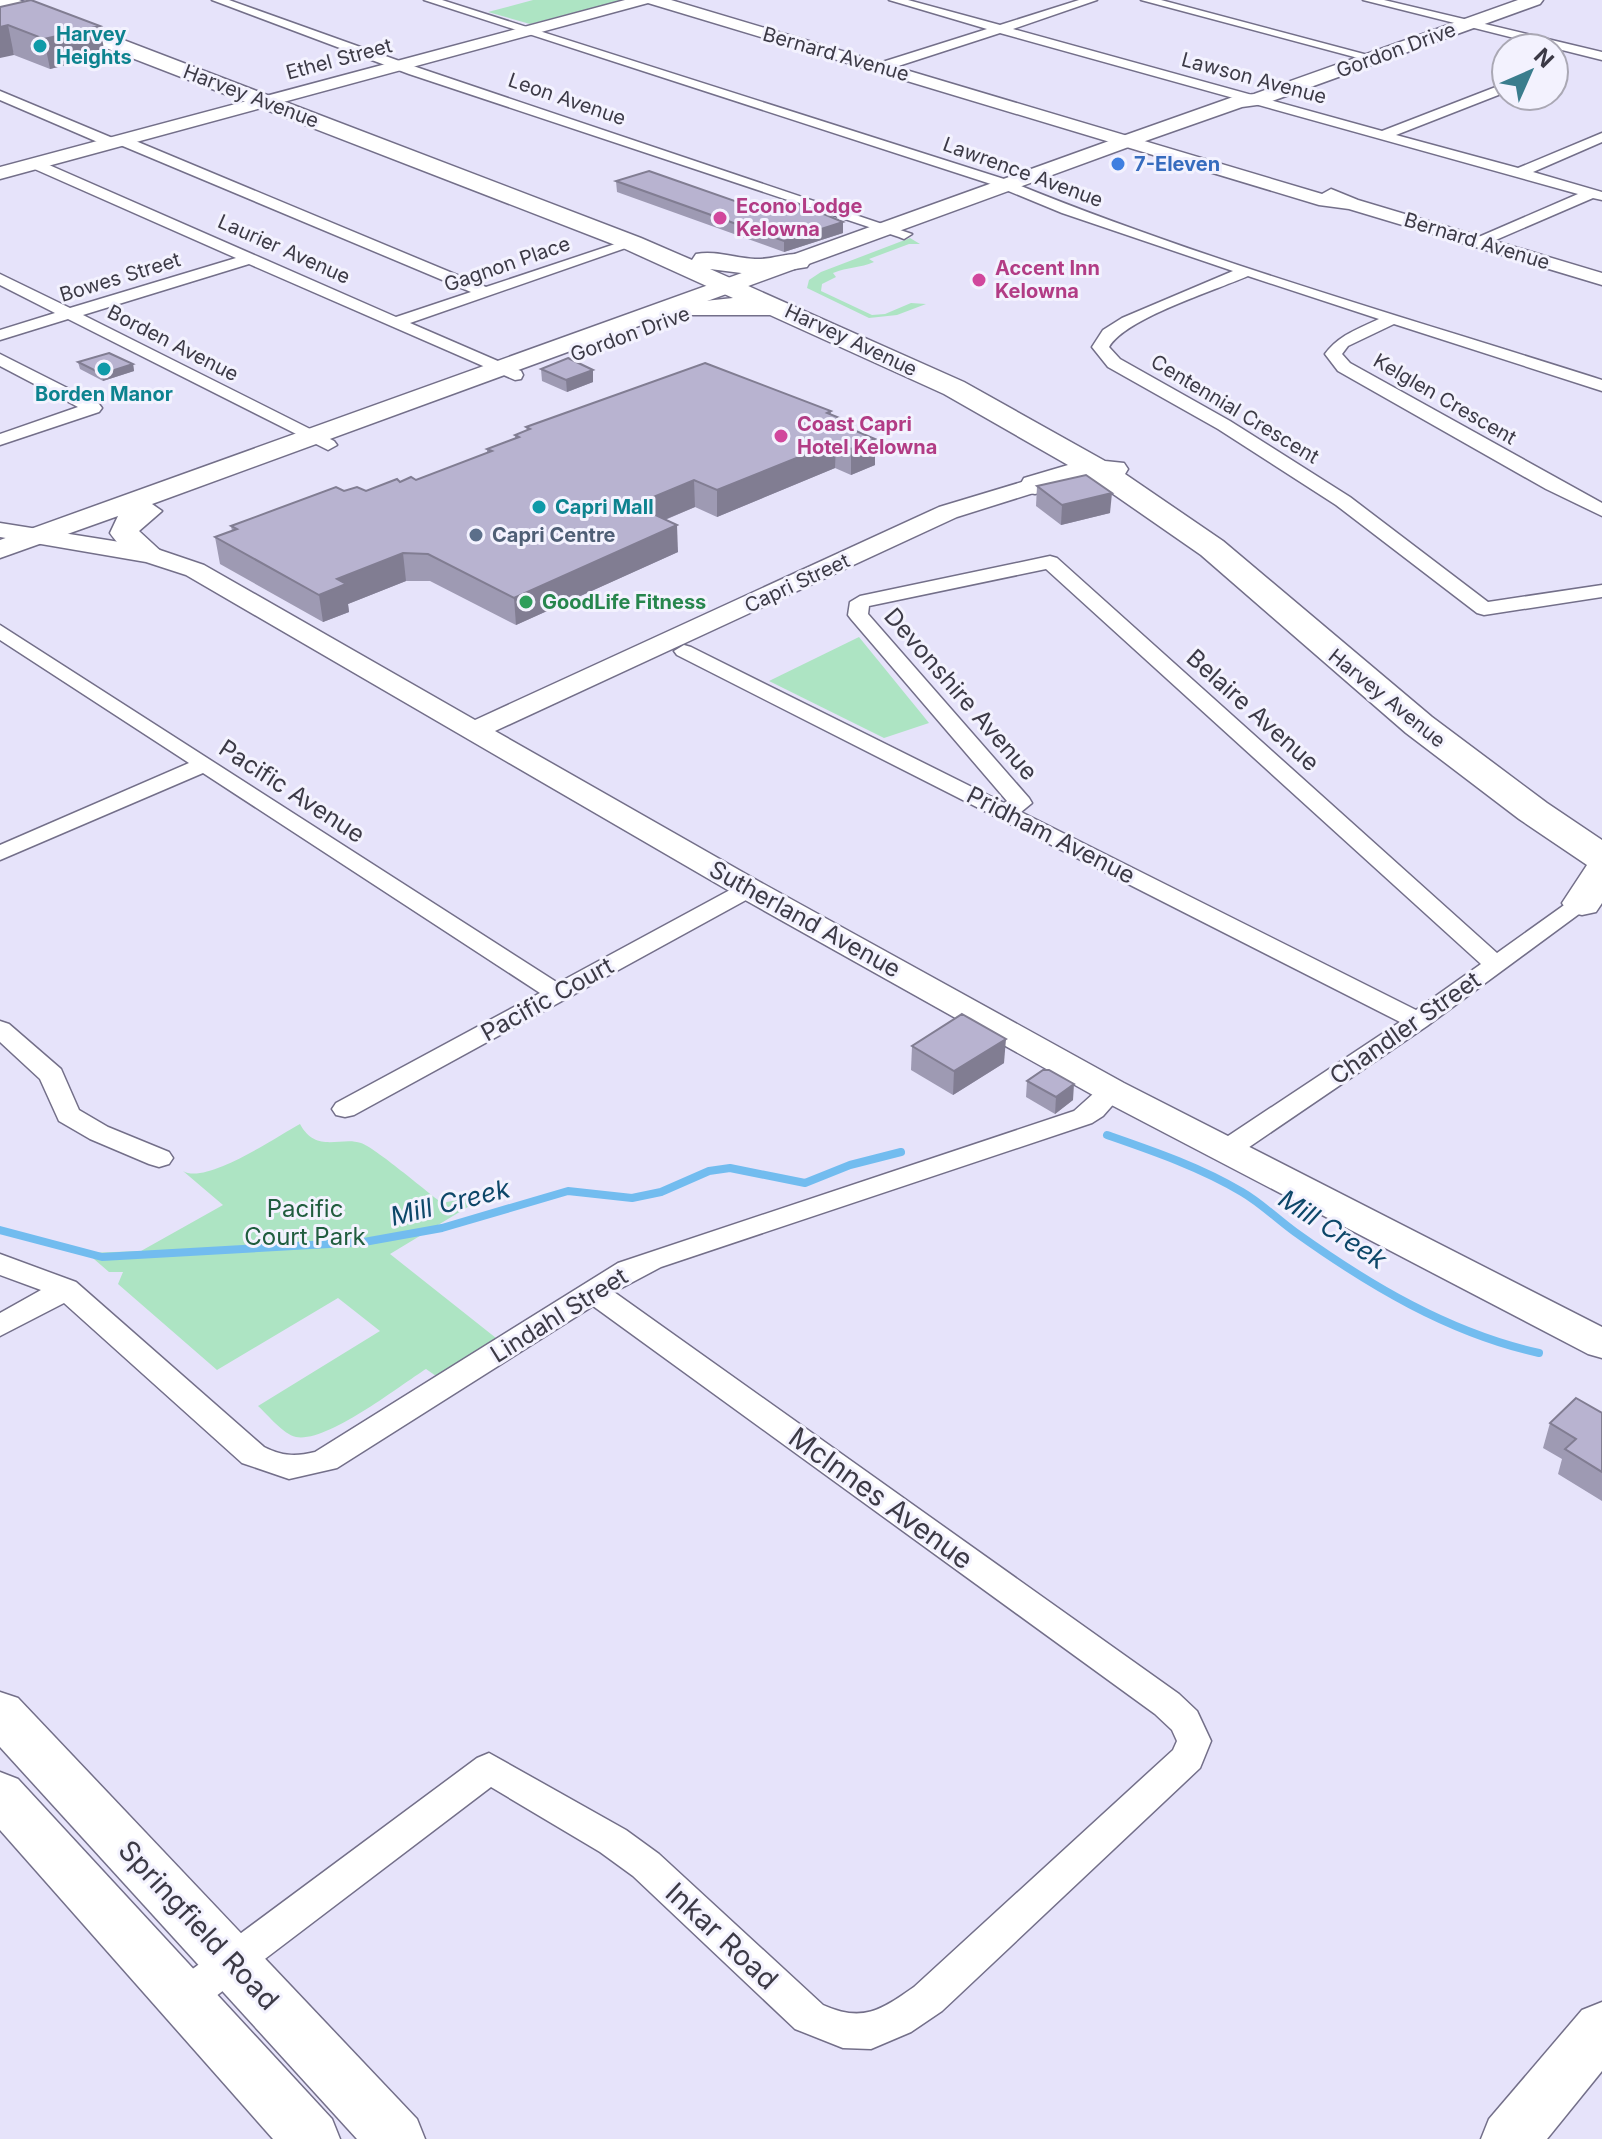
<svg xmlns="http://www.w3.org/2000/svg" width="1602" height="2139" viewBox="0 0 1602 2139" font-family="Inter,sans-serif">
<rect width="100%" height="100%" fill="#e6e3fa"/>
<g fill="#ade4c3">
<path d="M533 0H622L530 24 488 12Z"/>
<path d="M910 238 920 244H909L869 259 874 262C860 268 848 267 833 273L836 277 822 284 821 291 872 315 885 314 911 303 926 304 897 315 869 318 807 288 809 280 821 272Z"/>
<path d="M859 637 929 723 884 738 769 681Z"/>
<path d="M300 1124C316 1154 341 1136 361 1143 374 1147 427 1192 442 1203L491 1193 390 1254 496 1338 436 1376 426 1369C399 1386 327 1443 296 1437 283 1434 268 1415 258 1406L380 1331 338 1298 217 1370 118 1284 123 1272H109L87 1253 141 1251 223 1205 183 1171C206 1185 276 1137 300 1124Z"/>
</g>
<g fill="none" stroke-linecap="round" stroke-linejoin="round">
<g stroke="#72bcef" stroke-width="8">
<path d="M1107 1135C1153 1151 1200 1167 1242 1192 1261 1203 1277 1219 1295 1232 1369 1285 1449 1333 1539 1353"/>
<path d="M0 1230 102 1257 364 1242 442 1228 568 1191 632 1198 661 1192 709 1171 730 1168 805 1183 850 1165 901 1152"/>
</g>
<defs>
<g id="minor">
<path d="M212 0H229L419 68 912 234 904 239 899 237 409 74Z"/>
<path d="M424 0H442L1004 179C1198 259 1402 316 1602 380V391L1394 324 1348 346 1342 354 1350 363 1602 503V516L1546 489 1338 371 1325 354C1339 335 1358 329 1379 319L1248 276C1214 291 1126 318 1109 347L1120 359 1230 421 1350 497 1488 602 1602 585V597L1484 615 1477 613 1336 505 1218 429 1108 367 1092 347 1103 330 1122 318 1233 271 1062 213 994 185Z"/>
<path d="M889 0H908L1000 25 1079 0H1097L1013 29 1382 131 1506 83V92L1396 135 1518 168 1602 133V142L1533 172 1602 192V200L1593 198 1484 245H1474V239L1578 194 1000 33 886 70H876V64L987 29Z"/>
<path d="M1141 0H1161L1379 58 1373 62Z"/>
<path d="M1363 0H1384L1602 52V60Z"/>
<path d="M0 91 115 139 126 137 486 287 627 240H637L640 243 410 323 521 371 523 375 521 379 515 380 249 264 83 315 334 441 337 445 328 450 68 319 0 340V330L55 313 0 285V274L70 308 236 258 30 167V161H40L396 317 471 292 118 144 107 146 0 100Z"/>
<path d="M0 354 99 404 102 408 99 412 0 445V434L78 407 0 366Z"/>
<path d="M1050 556 1057 558 1497 953 1574 898H1590L1594 903 1427 1026 1236 1156 1226 1159 1216 1156 1212 1150 1216 1144 1400 1022 677 655 674 651 684 645 691 647 1004 803 1007 801 851 619 848 615 850 602 860 596ZM1046 569 1481 964 1416 1010 1021 812 1032 803 1029 798 868 614 869 606Z"/>
<path d="M0 625 558 983 741 884H757L761 889 757 894 354 1115 345 1117 336 1115 332 1109 336 1103 540 993 203 773 0 860V845L189 763 0 640Z"/>
<path d="M0 1021 9 1024 61 1069 79 1110 108 1127 169 1152 173 1158 169 1164 159 1167 149 1164 90 1139 59 1121 40 1079 0 1042Z"/>
<path d="M1112 1083 1121 1085 1125 1091 1103 1116 1092 1123 661 1267 614 1292 1179 1694 1197 1711 1211 1741 1200 1768 942 2011 911 2032 871 2049 843 2048 795 2029 633 1876 600 1852 491 1787 199 2009 185 2014 171 2009 166 1997 171 1985 477 1758 489 1753 626 1830 659 1854 823 2005C863 2023 881 2010 914 1987L1173 1750 1177 1741 1172 1730 1155 1714 593 1306 337 1468 289 1479 242 1463 64 1303 0 1336V1313L41 1290 0 1275V1254L76 1282 264 1447C282 1456 295 1457 315 1452L618 1263 1074 1111 1103 1085Z"/>
</g>
<g id="tertiary">
<path d="M625 0H671L1322 194 1331 189 1358 200 1602 273V285L1349 209 1319 205 648 3 0 179V167Z"/>
<path d="M1035 478 1043 480 1047 485 1043 490 957 517 495 731 760 882 1124 1083 1602 1327V1358L1588 1354 1100 1099 738 896 186 575 146 562 0 537V523L151 547 204 565 475 720 939 507Z"/>
</g>
<g id="secondary">
<path d="M1518 0H1543L1540 4 1264 104 1242 107 1134 145 152 504 162 511 139 531 165 555 161 561C141 566 121 549 110 533L118 516 0 558V540L1120 137 1233 97 1254 94Z"/>
<path d="M0 1692 18 1698 417 2119 425 2139H357L0 1747Z"/>
<path d="M0 1772 18 1779 332 2119 340 2139H273L0 1830Z"/>
<path d="M1602 2002V2071L1547 2139H1481L1489 2119 1582 2010Z"/>
</g>
<path id="trunk" d="M0 0H19L641 238 692 260 696 254C715 250 735 258 755 259 773 260 790 251 807 255L811 261 807 267 757 275 710 269 964 382 1105 461 1124 463 1128 469 1125 474 1223 541 1432 717 1547 803 1602 840V903L1596 912 1582 915 1568 912 1562 903 1587 865 1519 819 1406 733 1201 555 1093 480 1035 494 1024 492 1020 485 1024 478 1068 465 944 394 770 315H686L682 309 686 303 733 298 623 248 0 7Z"/>
</defs>
<use href="#minor" stroke="#736f89" stroke-width="3"/>
<use href="#tertiary" stroke="#736f89" stroke-width="3"/>
<use href="#secondary" stroke="#736f89" stroke-width="3"/>
<use href="#trunk" stroke="#736f89" stroke-width="3"/>
<use href="#minor" fill="#fff" fill-rule="evenodd"/>
<use href="#tertiary" fill="#fff" fill-rule="evenodd"/>
<use href="#secondary" fill="#fff" fill-rule="evenodd"/>
<use href="#trunk" fill="#fff" fill-rule="evenodd"/>
</g>
<g fill="#9e9ab3">
<path d="M0 7 105 55 50 69 14 55Z"/>
<path d="M616 181 769 213 843 222V233L784 252 617 192Z"/>
<path d="M78 362 133 364 134 371 103 381 80 369Z"/>
<path d="M541 369 593 370V382L567 392 542 381Z"/>
<path d="M831 411V415L848 428 875 465 851 475 835 468 717 517 695 507 665 520 678 552 516 625 430 581H406L348 604 349 612 323 622 220 564 215 537 232 531 231 526 344 491H366L400 482 416 480 487 453V449L515 438V435L527 430 526 427Z"/>
<path d="M1037 486 1110 513 1061 525 1036 506Z"/>
<path d="M912 1046 1004 1063 953 1095 911 1070Z"/>
<path d="M1027 1081 1073 1100 1055 1114 1026 1097Z"/>
<path d="M1602 1413V1501L1558 1474 1562 1459 1543 1448 1550 1423Z"/>
</g>
<g fill="#817d92">
<path d="M8 25 14 55 0 58V27Z"/>
<path d="M100 26 105 55 50 69 44 39Z"/>
<path d="M843 222V233L784 252V241Z"/>
<path d="M133 364 134 371 103 381 102 374Z"/>
<path d="M593 370V382L567 392 566 380Z"/>
<path d="M875 439V465L851 475V449Z"/>
<path d="M836 442 835 468 717 517V490Z"/>
<path d="M694 480 695 507 635 532 634 505Z"/>
<path d="M1112 493 1110 513 1061 525 1062 505Z"/>
<path d="M677 525 678 552 516 625 514 598Z"/>
<path d="M403 553 406 581 348 604 349 612 323 622 319 595 337 579Z"/>
<path d="M1006 1039 1004 1063 953 1095 954 1071Z"/>
<path d="M1074 1084 1073 1100 1055 1114 1056 1097Z"/>
</g>
<g fill="#b8b3d0" stroke="#817d92" stroke-width="2">
<path d="M31 0 100 26 44 39 8 25 0 27V7Z"/>
<path d="M649 171 769 213 797 203 843 222 784 241 616 181Z"/>
<path d="M109 353 133 364 102 374 78 362Z"/>
<path d="M568 358 593 370 566 380 541 369Z"/>
<path d="M705 363 831 411 827 413 842 419 839 421 848 425 844 426 875 439 851 449 836 442 717 490 694 480 634 505 677 525 514 598 428 554 403 553 337 579 346 584 319 595 215 537 237 529 231 526 336 487 344 491 357 487 366 491 397 479 400 482 411 477 416 480 492 451 487 449 519 437 515 435 530 429 526 427Z"/>
<path d="M1086 475 1112 493 1062 505 1037 486Z"/>
<path d="M962 1014 1006 1039 954 1071 912 1046Z"/>
<path d="M1043 1070H1049L1074 1084 1056 1097 1027 1081Z"/>
<path d="M1576 1398 1602 1413V1472L1565 1449 1576 1439 1550 1423Z"/>
</g>
<g fill="#0f9aa8" stroke="#f3f2fe" stroke-width="3">
<circle cx="40" cy="46" r="8"/>
<circle cx="104" cy="369" r="8"/>
<circle cx="539" cy="507" r="8"/>
</g>
<circle fill="#3f7fe0" stroke="#f3f2fe" stroke-width="3" cx="1118" cy="164" r="8"/>
<g fill="#d1479c" stroke="#f3f2fe" stroke-width="3">
<circle cx="720" cy="218" r="8"/>
<circle cx="979" cy="280" r="8"/>
<circle cx="781" cy="436" r="8"/>
</g>
<circle fill="#5c6f8a" stroke="#f3f2fe" stroke-width="3" cx="476" cy="535" r="8"/>
<circle fill="#2e9e5b" stroke="#f3f2fe" stroke-width="3" cx="526" cy="602" r="8"/>
<g text-anchor="middle" dominant-baseline="central" stroke-width="6" stroke-linejoin="round" paint-order="stroke">
<g font-size="20" font-weight="bold" fill="#0d838f" stroke="#f3f2fe" text-anchor="start">
<text x="56" y="34">Harvey<tspan x="56" dy="23">Heights</tspan></text>
<text x="104" y="394" text-anchor="middle">Borden Manor</text>
<text x="555" y="507">Capri Mall</text>
</g>
<g font-size="20" fill="#3c3a46" stroke="#f3f2fe">
<text transform="translate(1396 50) rotate(-20)">Gordon Drive</text>
<text transform="translate(836 54) rotate(16)">Bernard Avenue</text>
<text transform="translate(339 59) rotate(-15)">Ethel Street</text>
<text transform="translate(1254 78) rotate(15)">Lawson Avenue</text>
<text transform="translate(251 96) rotate(21)">Harvey Avenue</text>
<text transform="translate(567 99) rotate(19)">Leon Avenue</text>
<text transform="translate(1023 172) rotate(20)">Lawrence Avenue</text>
<text transform="translate(1477 241) rotate(17)">Bernard Avenue</text>
<text transform="translate(284 249) rotate(24)">Laurier Avenue</text>
<text transform="translate(507 264) rotate(-19)">Gagnon Place</text>
<text transform="translate(120 277) rotate(-17)">Bowes Street</text>
<text transform="translate(630 334) rotate(-20)">Gordon Drive</text>
<text transform="translate(851 340) rotate(25)">Harvey Avenue</text>
<text transform="translate(173 343) rotate(27)">Borden Avenue</text>
<text transform="translate(1445 399) rotate(30)">Kelglen Crescent</text>
<text transform="translate(1235 409) rotate(31)">Centennial Crescent</text>
<text transform="translate(797 583) rotate(-25)">Capri Street</text>
<text transform="translate(1387 698) rotate(39)">Harvey Avenue</text>
</g>
<g font-size="20" font-weight="bold" fill="#366cbe" stroke="#f3f2fe" text-anchor="start">
<text x="1134" y="164">7-Eleven</text>
</g>
<g font-size="20" font-weight="bold" fill="#b23c85" stroke="#f3f2fe" text-anchor="start">
<text x="736" y="206">Econo Lodge<tspan x="736" dy="23">Kelowna</tspan></text>
<text x="995" y="268">Accent Inn<tspan x="995" dy="23">Kelowna</tspan></text>
<text x="797" y="424">Coast Capri<tspan x="797" dy="23">Hotel Kelowna</tspan></text>
</g>
<g font-size="20" font-weight="bold" fill="#4e5e75" stroke="#f3f2fe" text-anchor="start">
<text x="492" y="535">Capri Centre</text>
</g>
<g font-size="20" font-weight="bold" fill="#27864d" stroke="#f3f2fe" text-anchor="start">
<text x="542" y="602">GoodLife Fitness</text>
</g>
<g font-size="24" fill="#3c3a46" stroke="#f3f2fe">
<text transform="translate(961 694) rotate(49)">Devonshire Avenue</text>
<text transform="translate(1253 710) rotate(42)">Belaire Avenue</text>
<text transform="translate(292 791) rotate(33)">Pacific Avenue</text>
<text transform="translate(1051 835) rotate(27)">Pridham Avenue</text>
<text transform="translate(805 919) rotate(29)">Sutherland Avenue</text>
<text transform="translate(547 999) rotate(-29)">Pacific Court</text>
<text transform="translate(1405 1028) rotate(-35)">Chandler Street</text>
<text transform="translate(559 1315) rotate(-32)">Lindahl Street</text>
</g>
<g font-size="24" fill="#205d3e" stroke="#f3f2fe">
<text x="305" y="1208">Pacific<tspan x="305" dy="28">Court Park</tspan></text>
</g>
<g font-size="26" font-style="italic" fill="#0d4769" stroke="#f3f2fe">
<text transform="translate(450 1202) rotate(-14)">Mill Creek</text>
<text transform="translate(1333 1229) rotate(33)">Mill Creek</text>
</g>
<g font-size="28" fill="#3c3a46" stroke="#f3f2fe">
<text transform="translate(881 1498) rotate(36)">McInnes Avenue</text>
<text transform="translate(199 1925) rotate(47)">Springfield Road</text>
<text transform="translate(722 1936) rotate(43)">Inkar Road</text>
</g>
</g>
<g transform="translate(1530 72) rotate(45)"><circle r="38" fill="#f3f2fe" stroke="#aaa8b4" stroke-width="2"/>
<path d="M0-6L14 30L0 20L-14 30Z" fill="#3a7d8d"/>
<text y="-12" font-size="22" font-weight="bold" text-anchor="middle" fill="#3c3a46">N</text>
</g>
</svg>
